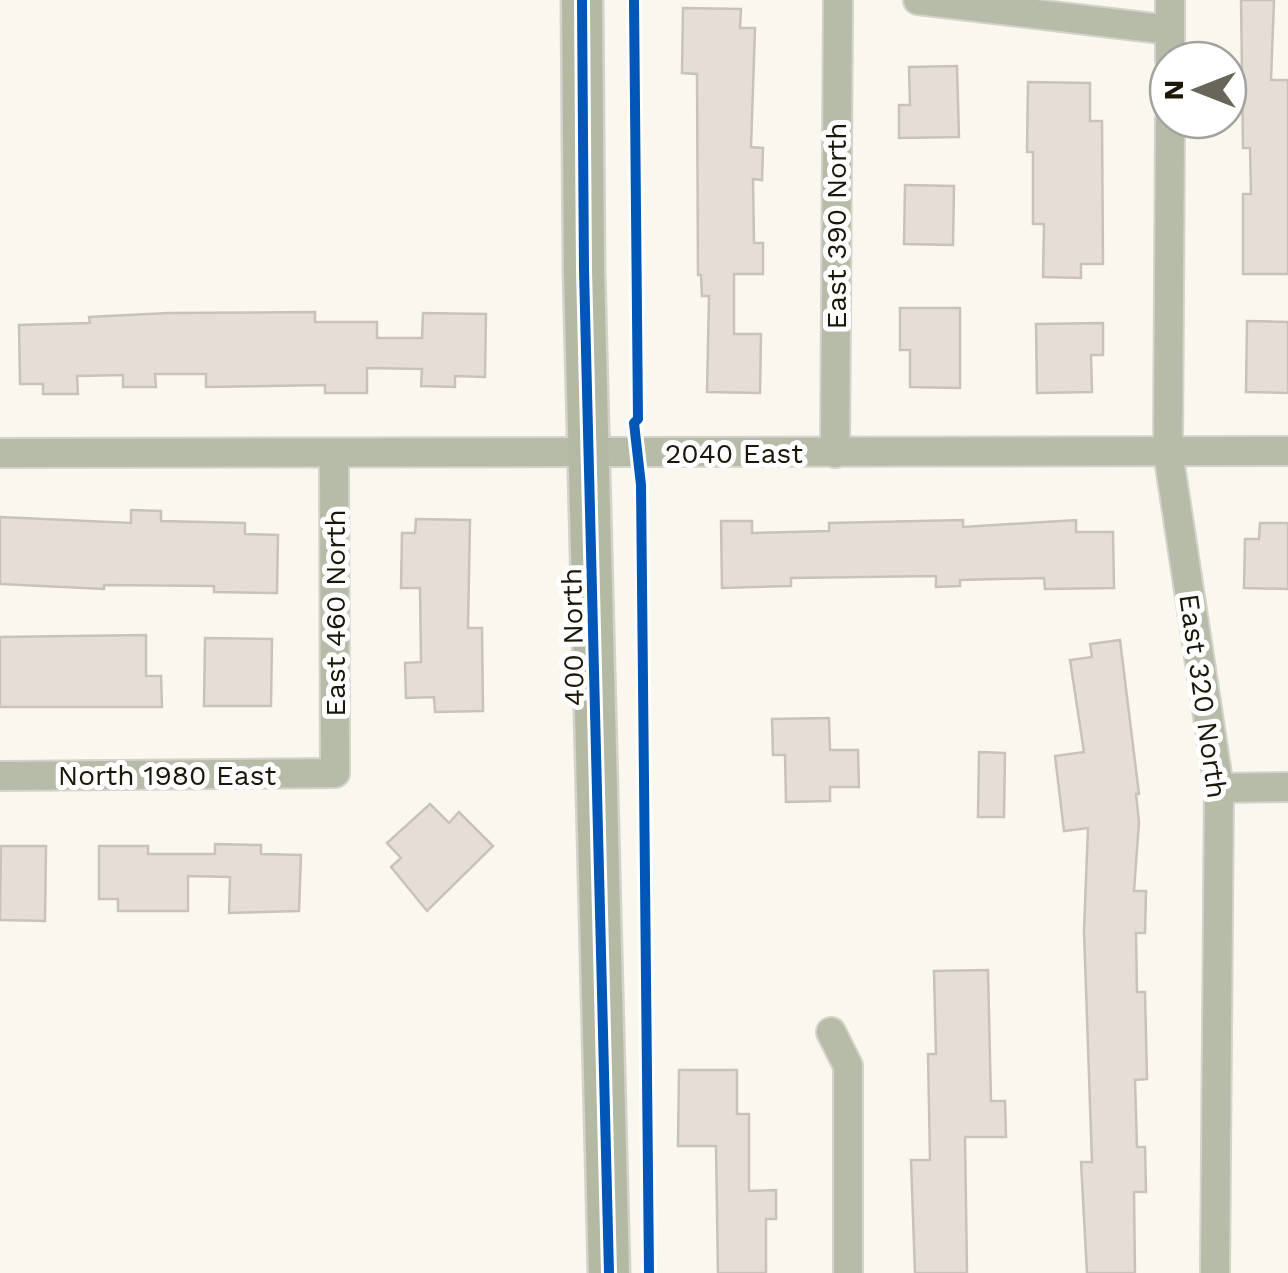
<svg xmlns="http://www.w3.org/2000/svg" width="1288" height="1273" viewBox="0 0 1288 1273" font-family="'Work Sans',sans-serif">
<rect width="100%" height="100%" fill="#faf7ef"/>
<g fill="#e6ded6" stroke="#c9c2ba" stroke-width="2.5">
<path d="M1241 0H1274L1271 80H1288V274H1243V194H1251L1250 148H1243Z"/>
<path d="M683 8 741 9 740 28H755L751 147 763 148 762 180 753 179 754 243H763V274H734V334H761L760 393 707 392 709 296H702L701 275H698L697 74 682 73Z"/>
<path d="M957 66 959 137 899 138V105H910L909 67Z"/>
<path d="M1028 82 1090 83V121H1102L1103 264H1081V278L1043 277 1044 224H1033V152H1027Z"/>
<path d="M905 185 954 186 953 245 904 244Z"/>
<path d="M900 308H960V388L910 387V350H900Z"/>
<path d="M315 312V322H377V338H422L423 313 486 314 485 377 455 376V387L421 386 422 369 367 368V393H325V385L206 387V374H155L156 387H123V375L77 376 78 394H43V384H20L19 325 90 323 89 317 168 313Z"/>
<path d="M1247 321 1288 322V393L1246 392Z"/>
<path d="M1103 323V355H1091L1092 392 1037 393 1036 324Z"/>
<path d="M131 510 161 511V521L245 523V534L278 535 277 593 214 592V586L104 585V589L0 584V517L131 523Z"/>
<path d="M416 519 470 520 468 628H482L483 711 435 712 434 697 406 698 405 663 421 662 420 588H401L402 533H415Z"/>
<path d="M963 520V527L1076 520V532H1113L1114 588 1045 589 1044 578 960 580V586L936 587V576L791 578V586L722 588 721 521H752V533L829 531V523Z"/>
<path d="M1260 523H1288V589L1244 588 1245 539H1259Z"/>
<path d="M146 635V676H161L162 707H0V637Z"/>
<path d="M205 638 272 639 271 706H204Z"/>
<path d="M1120 640 1139 794H1136L1139 822 1134 891H1146L1145 933H1136L1137 992H1145L1147 1079 1135 1080 1137 1147H1145L1146 1192H1134L1135 1273H1087L1081 1162H1092L1084 931 1088 828 1064 831 1055 756 1084 752 1070 660 1092 657 1090 644Z"/>
<path d="M829 718 830 750H858L859 787H830V801L786 802 785 755H773L772 719Z"/>
<path d="M979 752 1005 753 1004 817H978Z"/>
<path d="M430 804 449 823 459 812 493 846 427 911 391 867 401 858 387 843Z"/>
<path d="M215 844 261 845V854L301 855 299 911 229 913 230 877 188 876V911H118V899H99V846H148V854H215Z"/>
<path d="M1 846H46L45 921 0 920Z"/>
<path d="M988 970 991 1101H1005L1006 1137H965L967 1273H915L911 1160H930L928 1054H936L934 971Z"/>
<path d="M679 1070H737V1114H749V1191L776 1190V1219H766V1273H718L716 1146H678Z"/>
</g>
<g fill="none" stroke-linecap="round" stroke-linejoin="round">
<defs>
<g id="minor">
<path d="M918 0 1170 30"/>
<path d="M1170 60V0"/>
<path d="M1170 120 1168 452 1219 788 1215 1273"/>
<path d="M0 453 1288 451"/>
<path d="M835 453 838 0"/>
<path d="M0 776 335 773 334 453"/>
<path d="M1219 788 1288 787"/>
<path d="M831 1032 848 1066V1273"/>
</g>
<path id="secondary" d="M582 0 584 270 609 1273"/>
</defs>
<use href="#minor" stroke="#d5d2cb" stroke-width="32"/>
<use href="#secondary" stroke="#d5d2cb" stroke-width="45"/>
<use href="#minor" stroke="#b6bca8" stroke-width="28"/>
<use href="#secondary" stroke="#b4b9a4" stroke-width="40"/>
<defs>
<g id="cycleway">
<path d="M582 0 584 270 609 1273"/>
<path d="M634 0 638 419 634 423 641 485 649 1273"/>
</g>
</defs>
<use href="#cycleway" stroke="#fff" stroke-width="16"/>
<use href="#cycleway" stroke="#0057b8" stroke-width="10"/>
</g>
<g text-anchor="middle" dominant-baseline="central" stroke-width="10" stroke-linejoin="round" paint-order="stroke">
<g font-size="28" fill="#1b170a" stroke="#fff">
<text transform="translate(836 226) rotate(-90)">East 390 North</text>
<text x="734" y="453">2040 East</text>
<text transform="translate(335 613) rotate(-90)">East 460 North</text>
<text transform="translate(573 637) rotate(-91)">400 North</text>
<text transform="translate(1203 696) rotate(82)">East 320 North</text>
<text x="167" y="775">North 1980 East</text>
</g>
</g>
<g transform="translate(1198 90) rotate(270)"><circle r="48" fill="#ffffff" stroke="#a4a29d" stroke-width="2.5"/>
<path d="M0-8L18 38L0 25L-18 38Z" fill="#69655a"/>
<text y="-15" font-size="28" font-weight="bold" text-anchor="middle" fill="#1b170a">N</text>
</g>
</svg>
